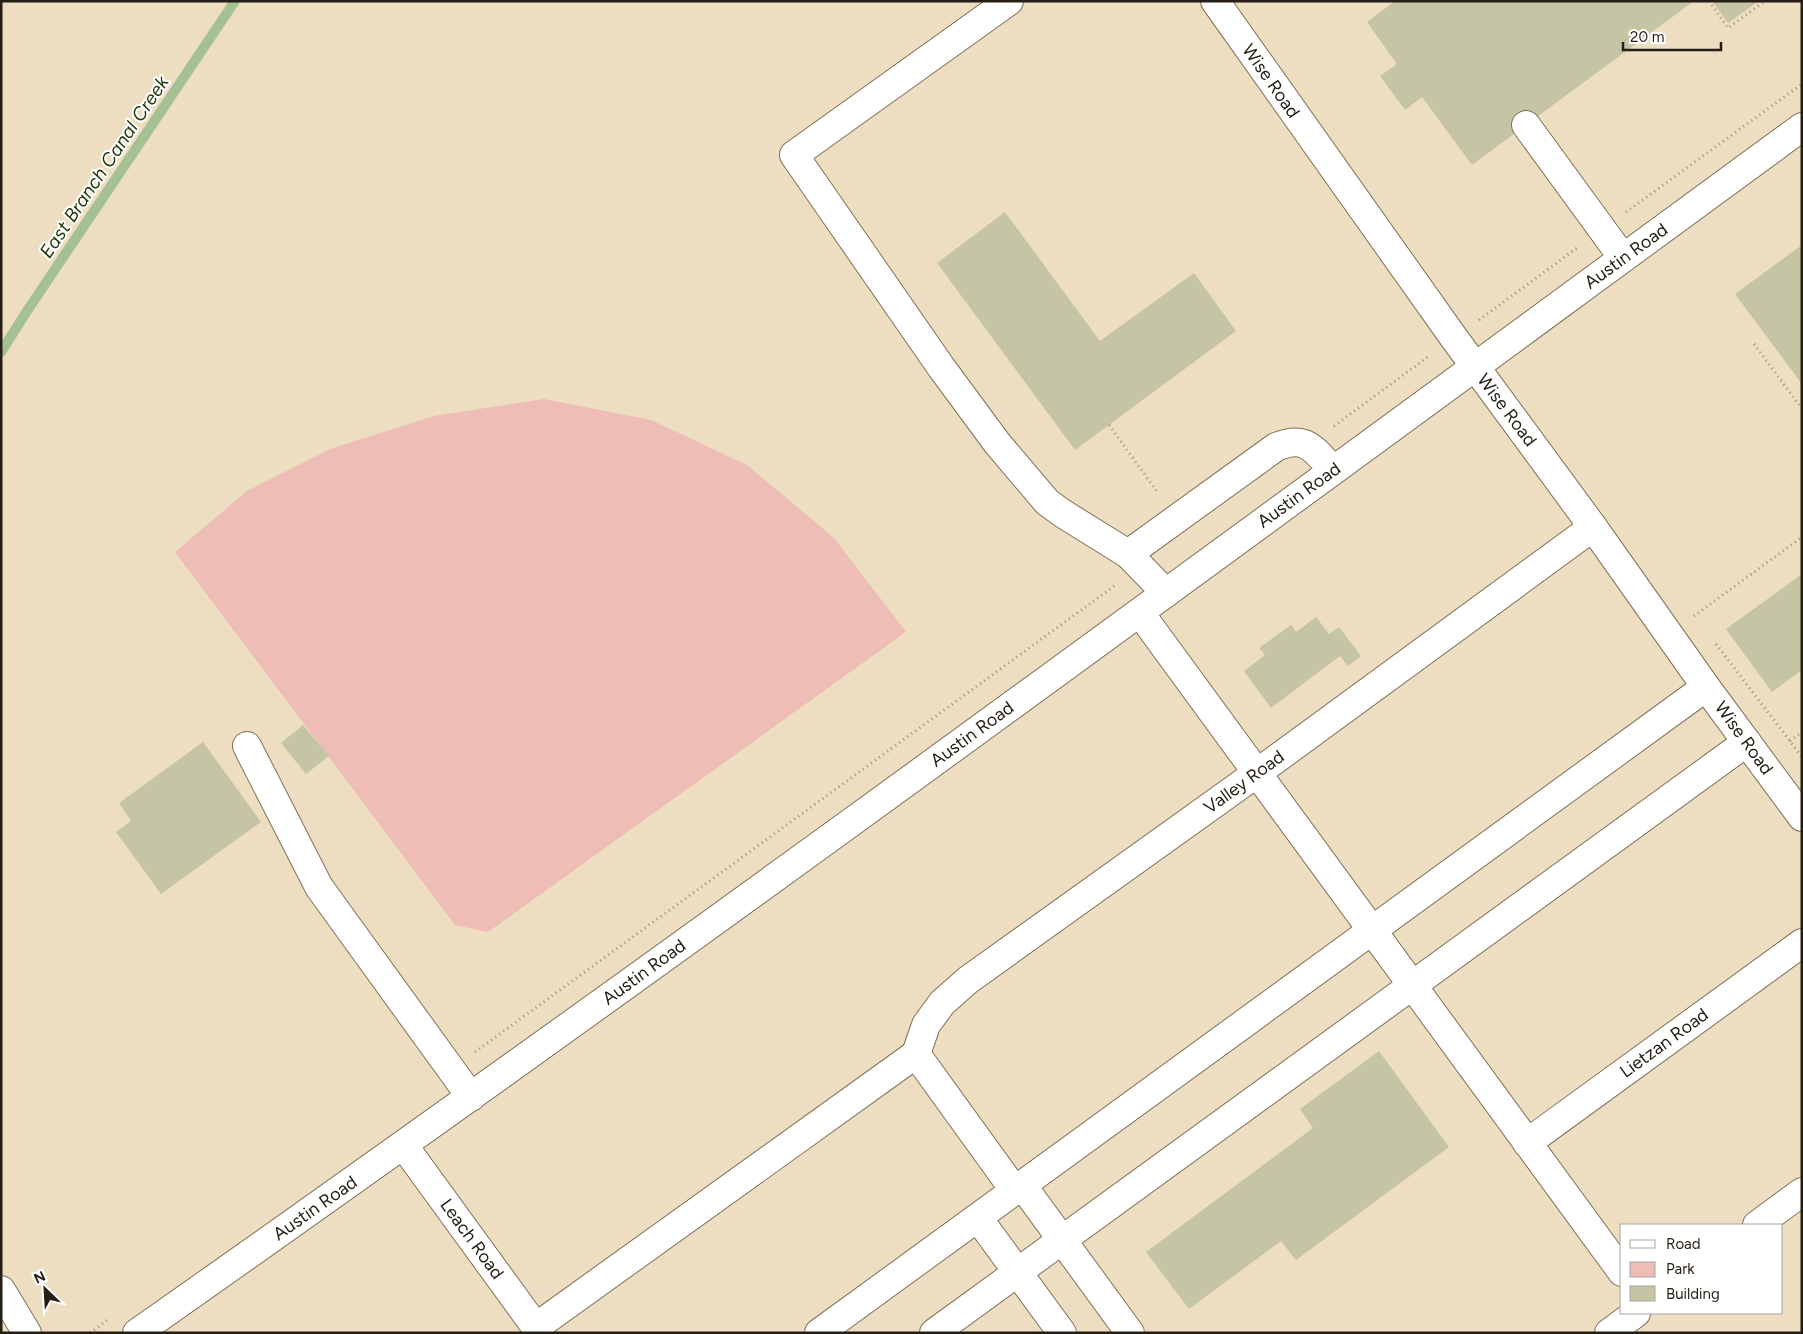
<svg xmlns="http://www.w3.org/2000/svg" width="1803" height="1334" viewBox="0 0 1803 1334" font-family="Figtree,sans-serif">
<rect width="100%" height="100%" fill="#edddc1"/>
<path fill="#eebdb5" d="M544 399 651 420 747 465 834 538 906 632 488 932 455 925 175 552 247 491 330 449 434 416Z"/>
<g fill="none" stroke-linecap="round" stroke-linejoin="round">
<path stroke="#a5c194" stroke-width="10" d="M1 352 27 311 235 1"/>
</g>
<g fill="#c5c5a6">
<path d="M1395 1H1694L1472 165 1422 97 1405 110 1380 76 1397 64 1367 22Z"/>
<path d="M1712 1H1759L1728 23Z"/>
<path d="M1005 212 1100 341 1194 273 1236 331 1075 450 937 263Z"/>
<path d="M1802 245V384L1735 294Z"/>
<path d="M1802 574V670L1772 692 1726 629Z"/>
<path d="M1316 617 1329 634 1339 627 1361 656 1348 666 1340 656 1271 708 1244 671 1265 655 1259 648 1291 625 1296 632Z"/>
<path d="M303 725 329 756 306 774 281 743Z"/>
<path d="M203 742 261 822 161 894 116 832 131 821 119 803Z"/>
<path d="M1379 1051 1449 1147 1296 1260 1281 1241 1189 1309 1146 1252 1313 1128 1300 1109Z"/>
</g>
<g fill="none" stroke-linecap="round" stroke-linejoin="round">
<defs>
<g id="minor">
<path d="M1009 1 794 155 941 367 997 443 1047 502 1062 513 1128 554 1166 593"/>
<path d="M1215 1 1454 338 1593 527 1706 687 1802 817"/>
<path d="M1526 125 1623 258"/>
<path d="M1128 554 1276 447C1307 434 1314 450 1333 470"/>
<path d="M1140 613 1622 1272"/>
<path d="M247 746 319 887 471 1097"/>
<path d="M916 1054 926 1025 942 1003 968 980 1257 773 1593 527"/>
<path d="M916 1054 1015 1191"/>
<path d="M1527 1143 1802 943"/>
<path d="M404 1146 540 1333"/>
<path d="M1022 1185 1130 1333"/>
<path d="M978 1218 1062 1333"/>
<path d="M1757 1225 1802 1192"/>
<path d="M1 1290 27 1333"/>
<path d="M536 1327 916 1054"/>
<path d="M137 1333C698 939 1249 532 1802 127"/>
<path d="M819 1333 1706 687"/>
<path d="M934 1333 1747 742"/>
<path d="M1609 1333 1636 1313"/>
</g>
</defs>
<use href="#minor" stroke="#807158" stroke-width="30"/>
<g stroke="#9d917c" stroke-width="3" stroke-dasharray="1 4" stroke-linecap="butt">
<path d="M1709 1 1728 28 1765 1"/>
<path d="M1626 212 1802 84"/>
<path d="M1479 320 1577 248"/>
<path d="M1754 344 1802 409"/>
<path d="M1109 425 1158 493"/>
<path d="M1334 426 1429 356"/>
<path d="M1694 616 1802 537"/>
<path d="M1716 644 1802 757"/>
<path d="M1790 741 1802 732"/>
<path d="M475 1052 1117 584"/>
<path d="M90 1333 110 1318"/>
</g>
<use href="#minor" stroke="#fff" stroke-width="28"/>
</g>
<g text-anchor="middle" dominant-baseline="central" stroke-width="4" stroke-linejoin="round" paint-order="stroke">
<g font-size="18" fill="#241e14" stroke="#fff">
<text transform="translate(1271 81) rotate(55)">Wise Road</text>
<text transform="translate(1626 256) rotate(-36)">Austin Road</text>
<text transform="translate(1507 410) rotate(53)">Wise Road</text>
<text transform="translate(1299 495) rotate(-36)">Austin Road</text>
<text transform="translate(972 734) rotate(-36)">Austin Road</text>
<text transform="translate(1744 738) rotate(54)">Wise Road</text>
<text transform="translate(1244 782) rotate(-36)">Valley Road</text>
<text transform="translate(644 972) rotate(-36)">Austin Road</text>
<text transform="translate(1664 1043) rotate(-36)">Lietzan Road</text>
<text transform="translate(315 1208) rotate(-35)">Austin Road</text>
<text transform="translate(472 1239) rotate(54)">Leach Road</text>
</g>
<g font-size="19" font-style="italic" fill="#1f3909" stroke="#fff">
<text transform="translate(104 167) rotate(-56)">East Branch Canal Creek</text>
</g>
</g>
<rect width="1803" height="1334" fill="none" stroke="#241e14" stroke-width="5"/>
<rect x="1620" y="1224" width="162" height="90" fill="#ffffff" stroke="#a7a5a1"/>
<rect x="1630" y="1240" width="25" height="8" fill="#ffffff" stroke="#a7a5a1"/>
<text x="1666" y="1249" font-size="15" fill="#241e14">Road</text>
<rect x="1630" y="1262" width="25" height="15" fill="#eebdb5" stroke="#a7a5a1"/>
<text x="1666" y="1274" font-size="15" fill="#241e14">Park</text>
<rect x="1630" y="1286" width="25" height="15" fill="#c5c5a6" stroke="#a7a5a1"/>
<text x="1666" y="1299" font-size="15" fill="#241e14">Building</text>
<g transform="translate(45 1289) rotate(335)" stroke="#ffffff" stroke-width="4" paint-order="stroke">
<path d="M0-4L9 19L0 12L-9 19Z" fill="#241e14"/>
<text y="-8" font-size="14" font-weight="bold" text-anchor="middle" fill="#241e14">N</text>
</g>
<path d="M1623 42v8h98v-8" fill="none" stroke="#241e14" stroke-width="2.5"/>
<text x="1630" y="42" font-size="15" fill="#241e14" stroke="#ffffff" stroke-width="4" paint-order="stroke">20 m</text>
</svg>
